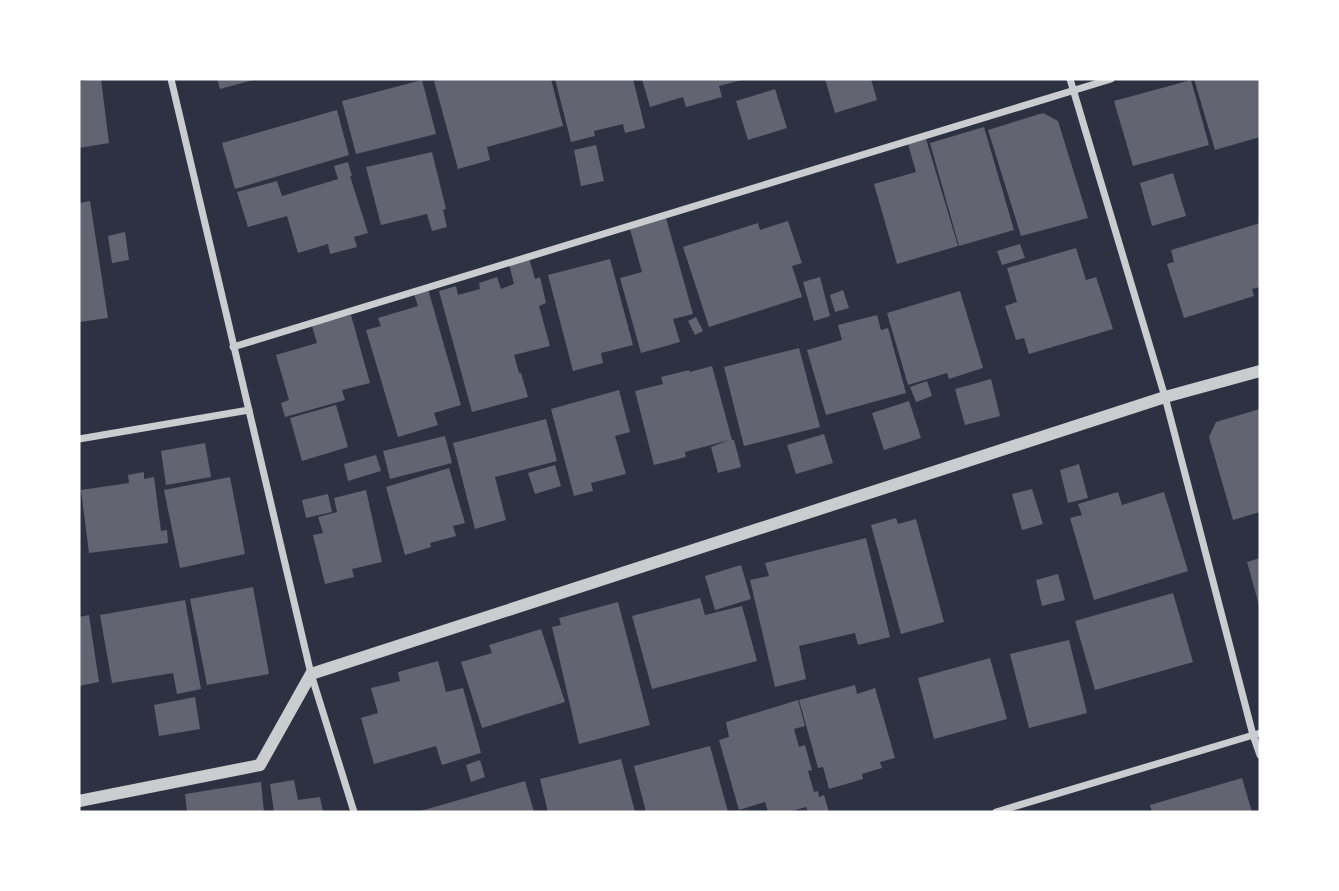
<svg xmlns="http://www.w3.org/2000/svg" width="1339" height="891" viewBox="0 0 1339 891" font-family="Helvetica,sans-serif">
<rect width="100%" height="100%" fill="#2d3142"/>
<g fill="#626471">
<path d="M101 79 109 143 79 148V81Z"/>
<path d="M217 79H253V80L220 89Z"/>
<path d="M442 79H551L563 126 487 147 490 160 458 169 434 81Z"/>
<path d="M555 79H633L645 128 625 133 623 124 594 131 595 136 571 142Z"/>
<path d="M642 79H742V80L719 86 722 97 686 107 683 97 650 107Z"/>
<path d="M825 79H871L877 100 835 113Z"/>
<path d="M1194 79H1260V137L1215 150Z"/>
<path d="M422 80 436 134 356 154 342 101Z"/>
<path d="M1191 80 1209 145 1133 166 1114 101Z"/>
<path d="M775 89 787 128 748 140 736 101Z"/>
<path d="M337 110 349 155 235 189 222 143Z"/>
<path d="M1043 113 1058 121 1088 218 1021 236 988 130Z"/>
<path d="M984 127 1014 230 959 246 930 143Z"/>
<path d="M926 139 958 246 897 264 874 184 916 172 908 144Z"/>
<path d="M596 145 604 181 581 186 574 150Z"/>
<path d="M432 152 446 209 443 210 447 227 432 231 427 214 381 225 366 167Z"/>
<path d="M348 162 352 176H350L368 233 354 237 357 247 330 254 328 244 298 253 287 216 248 227 237 192 277 181 282 196 338 179 334 166Z"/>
<path d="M1173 173 1186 216 1152 226 1140 183Z"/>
<path d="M90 201 108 318 79 322V203Z"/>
<path d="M666 218 693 314 673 319 680 342 641 353 620 278 642 272 630 229Z"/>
<path d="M788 221 802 263 792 266 802 297 709 327 683 247 758 223 760 230Z"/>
<path d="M1260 223V287L1252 289 1254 296 1184 318 1167 264 1174 262 1171 250Z"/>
<path d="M125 232 129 260 112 263 108 236Z"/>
<path d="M1020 244 1025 258 1002 265 997 251Z"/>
<path d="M1076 248 1086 280 1096 277 1113 329 1029 354 1024 338 1016 340 1005 306 1017 302 1007 268Z"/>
<path d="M529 258 535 279 540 277 546 303 539 306 550 346 514 355 519 373H521L528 397 472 412 439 291 456 286 458 295 480 289 479 283 497 277 501 289 514 284 509 264Z"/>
<path d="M610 259 633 345 601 353 603 363 573 371 548 275Z"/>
<path d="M820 277 830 316 814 321 803 282Z"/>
<path d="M428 289 461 405 434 413 438 425 398 437 366 330 381 326 378 318 418 306 414 294Z"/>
<path d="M843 290 849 308 835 312 830 295Z"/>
<path d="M960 291 983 368 949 379 947 373 908 385 887 313Z"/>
<path d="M351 315 370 383 342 390 345 400 285 417 281 403 289 400 276 355 317 343 312 326Z"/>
<path d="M877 315 881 330 888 328 906 393 826 415 807 350 842 340 838 325Z"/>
<path d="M696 317 703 331 695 335 688 321Z"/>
<path d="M799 348 820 427 744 446 724 367Z"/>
<path d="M712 366 732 440H734L741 467 718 473 711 447 729 440 685 452 686 457 654 465 635 391 663 384 661 377 689 370 690 372Z"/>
<path d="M991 379 1000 416 965 425 955 389Z"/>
<path d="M927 381 932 396 916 402 910 387Z"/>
<path d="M619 390 630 432 615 436 626 474 591 483 593 491 574 496 551 409Z"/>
<path d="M909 401 921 438 884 450 872 413Z"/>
<path d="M336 405 348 447 302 461 290 418Z"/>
<path d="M1260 409V512L1233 520 1209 437 1216 422Z"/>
<path d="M546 419 557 461 495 477 506 520 475 529 453 443Z"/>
<path d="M824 434 833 463 796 474 787 445Z"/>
<path d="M445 436 452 463 390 479 383 451Z"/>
<path d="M205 443 211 477 166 485 161 451Z"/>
<path d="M376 455 381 471 348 481 344 464Z"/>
<path d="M1079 464 1088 498 1068 503 1060 470Z"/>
<path d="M555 465 561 486 535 494 528 473Z"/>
<path d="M449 468 465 523 453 526 456 536 430 543 431 547 405 555 386 487Z"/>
<path d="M144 472V479L154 477 161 531 167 530 168 543 89 553 81 490 129 483 128 475Z"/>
<path d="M230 477 245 554 180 568 164 490Z"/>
<path d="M1032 489 1043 524 1022 530 1012 494Z"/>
<path d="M366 490 382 562 352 569 354 577 325 584 313 535 323 533 318 517 337 512 334 498Z"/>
<path d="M1118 492 1122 505 1164 492 1188 571 1094 600 1070 518 1082 515 1078 504Z"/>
<path d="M328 494 332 512 306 518 302 500Z"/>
<path d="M896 518 898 524 916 519 944 622 901 634 871 525Z"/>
<path d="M866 538 890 637 858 645 855 633 799 646 806 679 775 687 750 580 769 576 765 563Z"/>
<path d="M1260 558V605H1259L1247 562Z"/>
<path d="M741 565 751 599 715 610 705 576Z"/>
<path d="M1058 574 1065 600 1042 606 1036 580Z"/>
<path d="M253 587 269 674 207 685 190 599Z"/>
<path d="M1173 593 1193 662 1095 690 1075 621Z"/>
<path d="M700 598 705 615 742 606 757 661 652 689 632 616Z"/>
<path d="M185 600 201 689 177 694 173 673 112 683 100 615Z"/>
<path d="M618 602 650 725 579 744 552 627 561 625 559 618Z"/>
<path d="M89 615 99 682 79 686V617Z"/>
<path d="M541 629 565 702 482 728 461 662 492 653 489 645Z"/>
<path d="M1069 640 1087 713 1029 728 1010 654Z"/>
<path d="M990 658 1007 719 934 739 918 678Z"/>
<path d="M438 661 446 692 463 688 481 753 442 765 436 746 374 764 361 718 378 713 371 688 400 681 398 672Z"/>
<path d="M855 685 857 694 875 688 895 758 880 762 882 768 862 774 863 779 829 789 823 767 818 768 799 700Z"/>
<path d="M195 697 200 729 159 736 154 705Z"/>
<path d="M798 700 805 726 794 729 799 747 805 745 812 770 808 771 814 792 818 791 819 797 824 795 829 812H808L806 807 788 812H768L765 802 739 810 719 740 729 737 726 722Z"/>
<path d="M710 746 728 812H646L634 766Z"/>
<path d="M621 759 635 812H548L540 779Z"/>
<path d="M480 760 485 777 471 782 466 765Z"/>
<path d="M1242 778 1252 812H1152L1150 805Z"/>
<path d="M294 780 298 800 320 797 323 812H274L270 784Z"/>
<path d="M525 781 534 812H417Z"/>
<path d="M261 782 264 812H187L185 794Z"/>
</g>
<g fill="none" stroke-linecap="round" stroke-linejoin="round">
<g stroke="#caccd0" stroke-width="7">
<path d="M171 79 311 674 354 812"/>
<path d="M1070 79 1165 397 1253 735 1260 755"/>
<path d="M233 347 1111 79"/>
<path d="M79 439 249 410"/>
<path d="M996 812 1260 733"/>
</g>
<path stroke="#caccd0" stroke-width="12" d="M79 801 260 765 311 674 1165 397 1260 371"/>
</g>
<rect width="1339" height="891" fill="none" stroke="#ffffff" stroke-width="161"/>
</svg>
